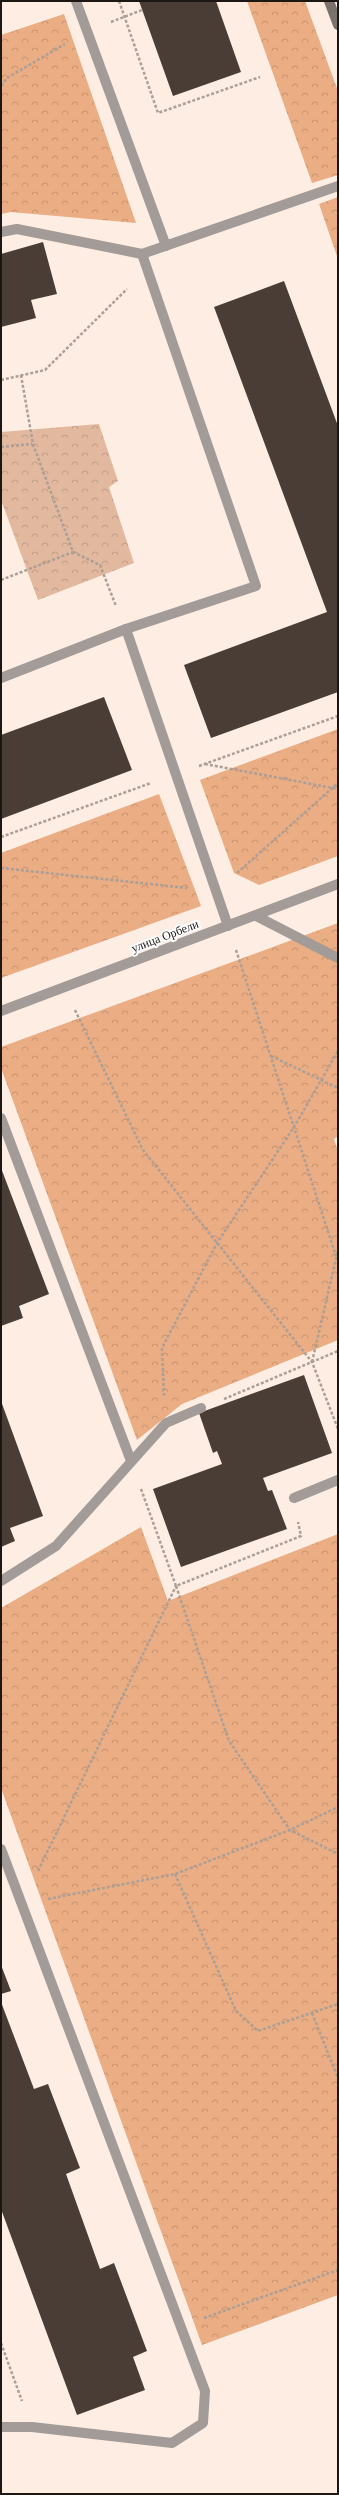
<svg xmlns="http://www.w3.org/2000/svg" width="339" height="2495" viewBox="0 0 339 2495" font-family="'Times New Roman',serif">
<defs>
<pattern id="forest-crowns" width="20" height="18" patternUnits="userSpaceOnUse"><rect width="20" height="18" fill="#ebad83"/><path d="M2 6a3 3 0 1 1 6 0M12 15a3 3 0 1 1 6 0" fill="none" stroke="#c99470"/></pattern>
<pattern id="park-crowns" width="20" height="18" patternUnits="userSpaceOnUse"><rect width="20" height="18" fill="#e2b99e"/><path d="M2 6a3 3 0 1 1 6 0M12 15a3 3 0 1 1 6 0" fill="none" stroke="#c19e87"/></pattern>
</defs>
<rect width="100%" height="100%" fill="#fdede3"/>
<g fill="url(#forest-crowns)">
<path d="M247 1H305L338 91V175L312 183Z"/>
<path d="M64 14 136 223 11 212 1 214V35Z"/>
<path d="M338 197V259L319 204Z"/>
<path d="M338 729V856L259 885 234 873 200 780Z"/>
<path d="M159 794 201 906 1 978V853Z"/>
<path d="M338 923V1136L334 1139 338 1151V1340L182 1404 137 1440 1 1068V1047Z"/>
<path d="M141 1527 168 1601 338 1534V2295L202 2345 1 1788V1608Z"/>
</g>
<path fill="url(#park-crowns)" d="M99 424 118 481 109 487 134 563 38 600 1 500V432Z"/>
<g fill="#493d35">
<path d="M139 1H216L241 72 173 96Z"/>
<path d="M43 242 57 294 31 300 36 318 1 327V254Z"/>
<path d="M284 281 338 426V692L211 738 184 665 327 612 214 307Z"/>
<path d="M104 697 132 770 1 819V735Z"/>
<path d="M1 1168 49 1294 19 1306 23 1318 1 1326Z"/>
<path d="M304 1375 332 1453 263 1478 268 1491 272 1490 287 1529 181 1567 153 1489 222 1464 217 1451 213 1453 199 1413Z"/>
<path d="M1 1401 43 1516 10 1528 15 1541 1 1547Z"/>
<path d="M1 1965 11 1991 1 1994Z"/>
<path d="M1 2002 34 2089 48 2084 80 2168 66 2174 100 2269 114 2263 147 2351 133 2357 145 2390 77 2415 1 2209Z"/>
</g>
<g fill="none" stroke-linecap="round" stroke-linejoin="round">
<g stroke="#ab9f97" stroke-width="2.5" stroke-dasharray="3 2" stroke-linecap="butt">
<path d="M119 1 158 113 260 77"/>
<path d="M111 22 142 10"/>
<path d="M1 86 7 78 65 44"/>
<path d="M21 375 33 444 73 552 100 565 116 606"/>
<path d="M1 380 45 370 127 289"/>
<path d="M1 447 32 444"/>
<path d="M1 580 73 552"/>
<path d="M205 764 338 789"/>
<path d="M199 766 338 716"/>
<path d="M1 837 151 783"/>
<path d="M1 868 187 888"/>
<path d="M237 873 338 783"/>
<path d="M236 950 336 1256"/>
<path d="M75 1010 143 1150 312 1362 338 1429"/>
<path d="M271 1056 338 1088"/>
<path d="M312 1362 338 1250"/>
<path d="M164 1396 162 1348 217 1243 294 1127 338 1051"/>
<path d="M224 1399 338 1351"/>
<path d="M141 1489 176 1586 301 1536 298 1522"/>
<path d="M176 1586 229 1741 290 1830 338 1854"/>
<path d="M38 1871 176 1586"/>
<path d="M175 1874 236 2011 258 2031 338 2004"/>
<path d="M48 1899 175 1874 290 1830 338 1807"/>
<path d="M312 2013 338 2078"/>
<path d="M204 2318 338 2270"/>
<path d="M1 2343 22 2401"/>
</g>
<g stroke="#a29b97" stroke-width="10">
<path d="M76 1 166 246"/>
<path d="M1 232 17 229 142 254 338 186"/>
<path d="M126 629 228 926"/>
<path d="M1 678 126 629 256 586 142 254"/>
<path d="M256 916 338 958"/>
<path d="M1 1118 131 1461"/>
<path d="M294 1498 338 1480"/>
<path d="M1 1581 56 1546 166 1423 201 1408"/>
<path d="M1 1849 205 2391 203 2423 172 2443 32 2427H1"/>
</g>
<path stroke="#a29b97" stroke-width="10" d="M1 1011 338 884"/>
<path stroke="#7c726c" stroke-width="10" d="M329 1 338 25"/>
</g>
<g text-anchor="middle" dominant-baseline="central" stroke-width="4" stroke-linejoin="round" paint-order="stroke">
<g font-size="12" fill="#1c1713" stroke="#fefefe">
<text transform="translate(165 936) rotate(-21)">улица Орбели</text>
</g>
</g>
<rect width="339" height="2495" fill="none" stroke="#1c1713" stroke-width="4"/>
</svg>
